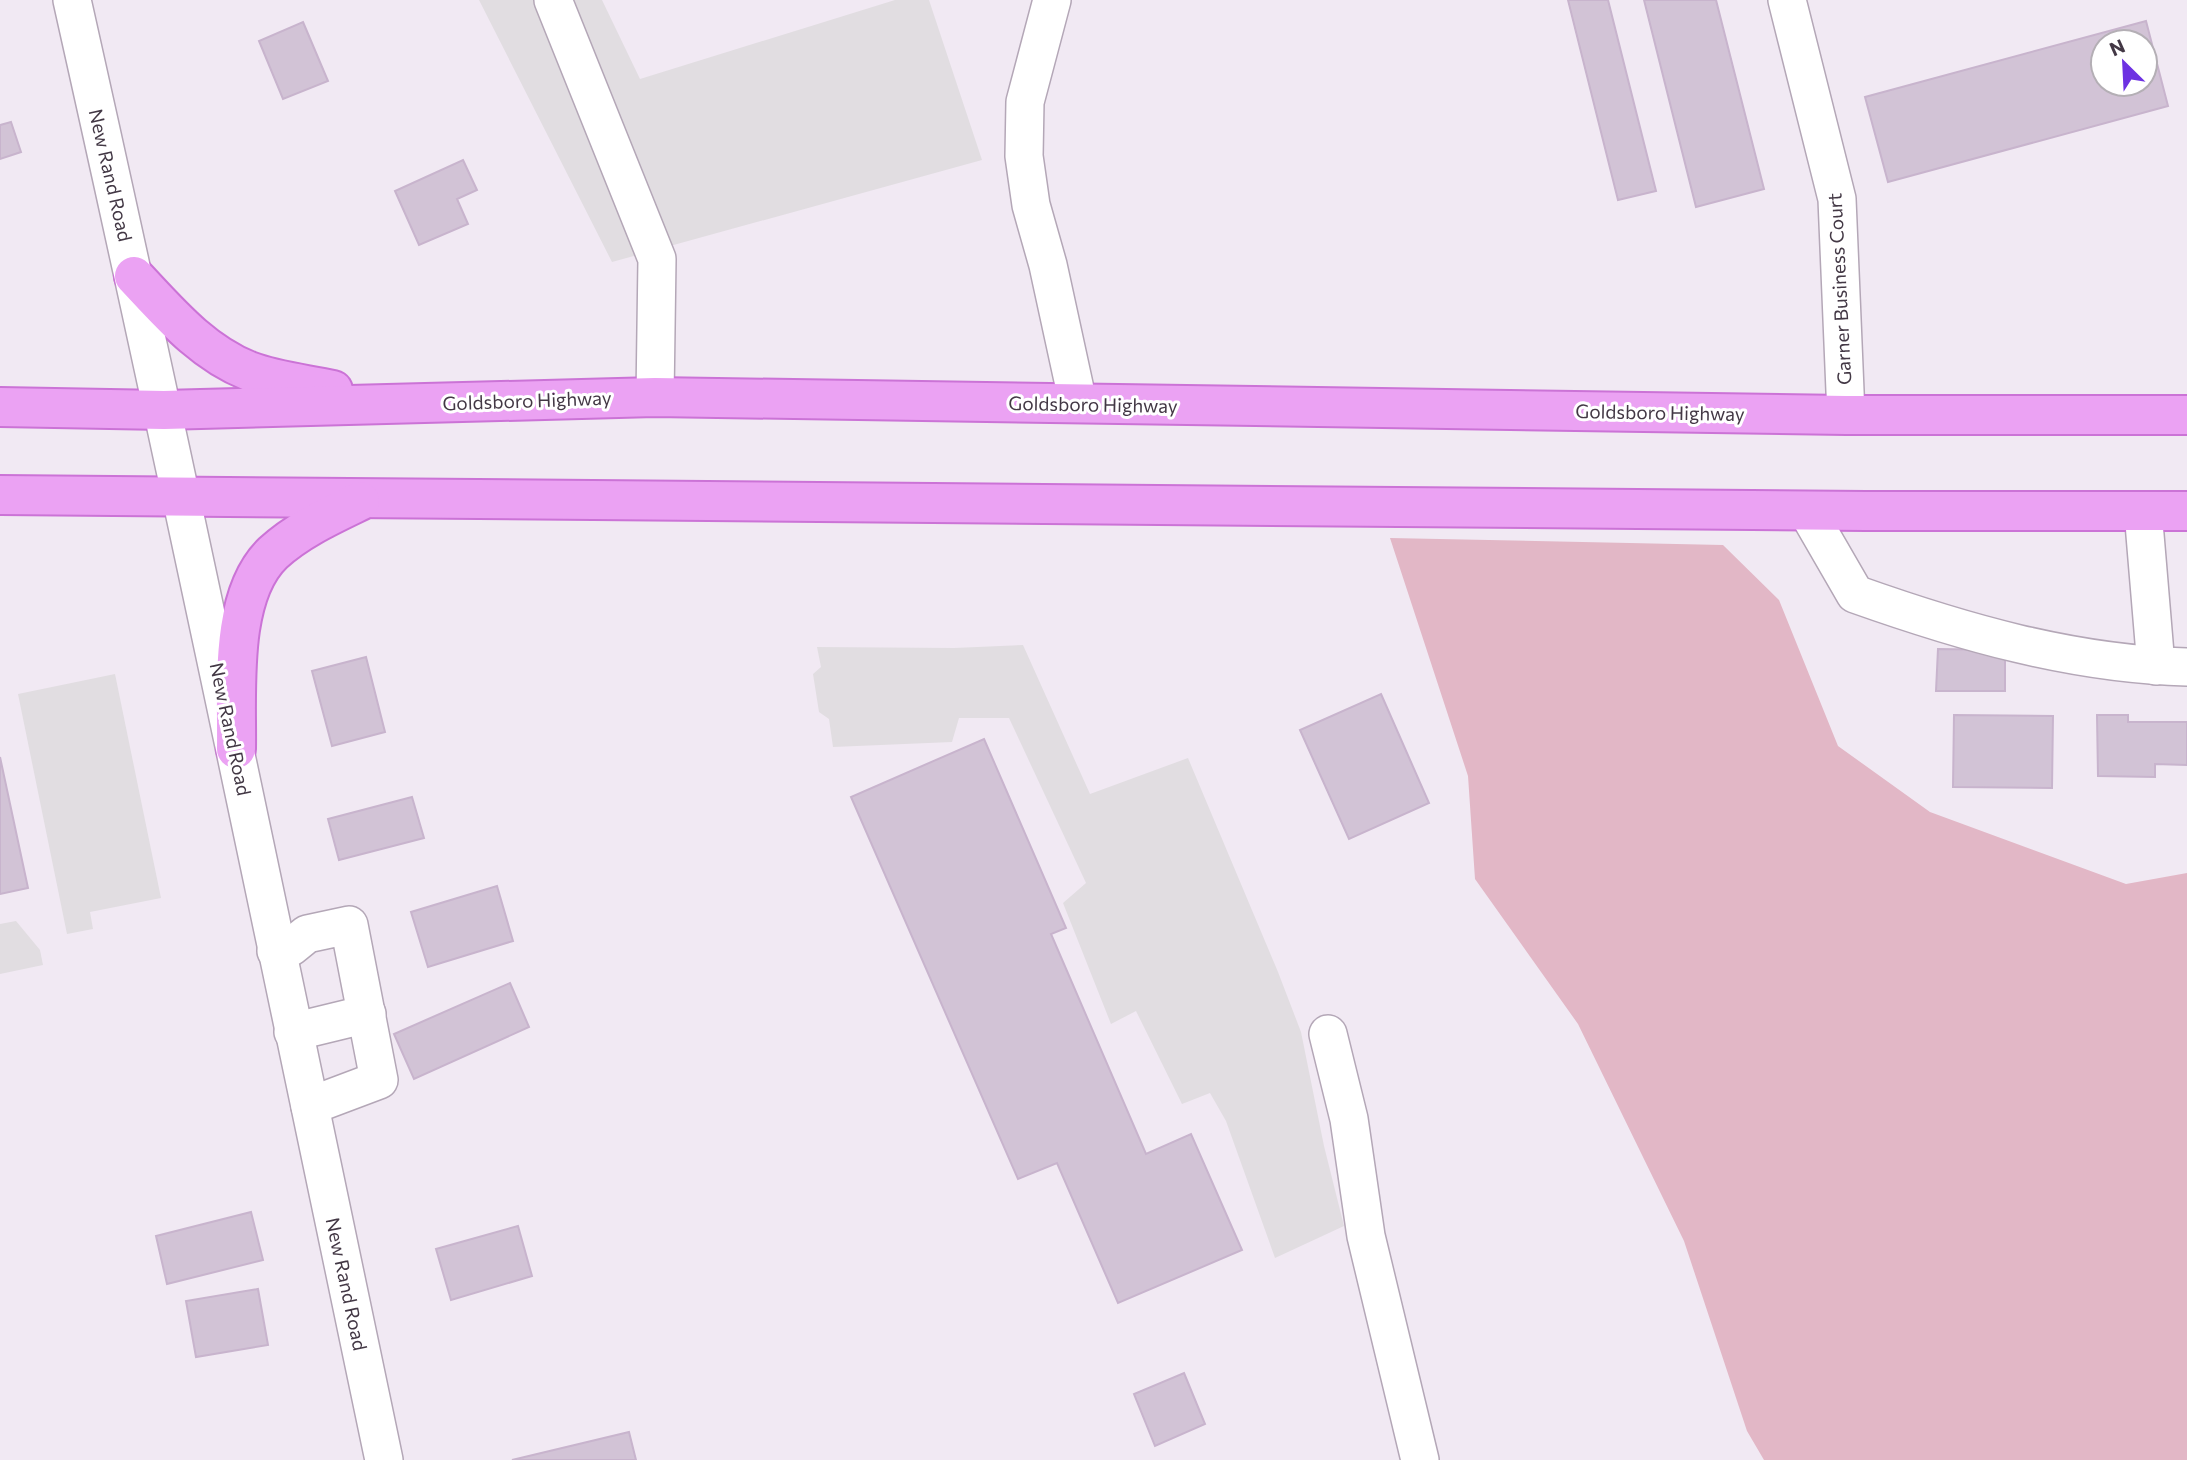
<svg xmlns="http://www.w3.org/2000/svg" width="2187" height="1460" viewBox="0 0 2187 1460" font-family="Commissioner,sans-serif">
<rect width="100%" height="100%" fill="#f1e9f3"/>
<path fill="#e2b7c6" d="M1390 538 1723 545 1779 600 1838 746 1930 812 2126 884 2187 873V1460H1764L1747 1431 1684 1241 1578 1024 1475 879 1468 776Z"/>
<g fill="#e1dde1">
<path d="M479 0H602L640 79 895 0H929L982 160 612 262Z"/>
<path d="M1023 645 1090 794 1188 758 1278 972 1301 1032 1324 1146 1344 1226 1275 1258 1226 1121 1210 1093 1182 1104 1136 1011 1111 1024 1063 903 1086 883 1009 718H959L952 742 833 747 829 719 819 712 813 674 821 667 817 647 954 648Z"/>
<path d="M115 674 161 898 90 912 93 929 67 934 18 694Z"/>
<path d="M16 921 40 950 43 965 0 974V924Z"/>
</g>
<g fill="#d2c3d6" stroke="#c8b4cd" stroke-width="2" fill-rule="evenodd">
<path d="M1568 0H1608L1656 191 1618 200Z"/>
<path d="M1644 0H1716L1764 189 1696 207Z"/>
<path d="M2146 21 2168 106 1888 182 1865 97ZM2103 42H2145V84H2103Z"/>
<path d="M303 22 328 81 283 99 259 41Z"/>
<path d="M11 122 21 152 0 159V125Z"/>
<path d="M463 160 477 190 457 199 468 224 419 245 395 191Z"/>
<path d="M1938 649 2005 650V691H1936Z"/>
<path d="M366 657 385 732 332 746 312 671Z"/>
<path d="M1381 694 1429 803 1349 839 1300 730Z"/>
<path d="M1954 715 2053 716 2052 788 1953 787Z"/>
<path d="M2097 715H2128V722H2187V765L2155 764V777L2098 776Z"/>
<path d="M984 739 1066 928 1051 934 1146 1154 1191 1134 1242 1250 1118 1303 1057 1163 1018 1179 851 797Z"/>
<path d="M0 757 28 888 0 894Z"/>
<path d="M412 797 424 838 339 860 328 819Z"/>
<path d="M497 886 513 941 428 967 411 912Z"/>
<path d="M510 983 529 1027 414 1079 394 1034Z"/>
<path d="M251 1212 263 1260 167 1284 156 1236Z"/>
<path d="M518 1226 532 1276 451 1300 436 1249Z"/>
<path d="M258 1289 268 1345 196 1357 186 1301Z"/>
<path d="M1184 1373 1205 1424 1155 1446 1134 1394Z"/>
<path d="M629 1432 636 1460H512Z"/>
</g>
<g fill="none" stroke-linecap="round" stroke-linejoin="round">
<defs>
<g id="minor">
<path d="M72 0C181 486 282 973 384 1460"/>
<path d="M553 0 657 259 655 397"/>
<path d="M1052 0 1025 102 1024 156 1031 205 1048 265 1078 403"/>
<path d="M1787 0 1837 199 1846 415"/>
<path d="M1807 511 1855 594C1962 632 2072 664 2187 667"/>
<path d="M2143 511 2156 666"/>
<path d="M276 951 291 947 307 934 349 925 379 1080 310 1106"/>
<path d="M293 1032 367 1014"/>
<path d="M1328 1034 1349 1119 1366 1236 1420 1460"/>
</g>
<g id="major">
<path d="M134 276C168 312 201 352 249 371 275 381 305 384 333 390"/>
<path d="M0 407 164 410 655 397 1846 415H2187"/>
<path d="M0 495 1866 511H2187"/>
<path d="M236 749C237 692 228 596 273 553 298 530 331 515 360 501"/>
</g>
</defs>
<use href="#minor" stroke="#b4a7b7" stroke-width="40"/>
<use href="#major" stroke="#cb73d6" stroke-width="42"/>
<use href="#minor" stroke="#fff" stroke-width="37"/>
<use href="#major" stroke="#eba2f3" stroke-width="38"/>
</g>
<g text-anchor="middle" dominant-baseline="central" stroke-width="6" stroke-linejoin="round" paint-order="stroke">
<g font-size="19" fill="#433845" stroke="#fff">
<text transform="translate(111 175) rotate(77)">New Rand Road</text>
<text transform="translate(1839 289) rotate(-93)">Garner Business Court</text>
<text transform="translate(527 400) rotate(-2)">Goldsboro Highway</text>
<text transform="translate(1093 404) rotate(1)">Goldsboro Highway</text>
<text transform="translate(1660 412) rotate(1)">Goldsboro Highway</text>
<text transform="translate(231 729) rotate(78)">New Rand Road</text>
<text transform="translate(347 1284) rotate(78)">New Rand Road</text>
</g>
</g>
<g transform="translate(2124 63) rotate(336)"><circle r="33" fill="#ffffff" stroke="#b4afb5" stroke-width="2"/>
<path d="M0-5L12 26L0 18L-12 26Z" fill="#6d31e2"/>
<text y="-10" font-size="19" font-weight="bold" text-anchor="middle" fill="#433845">N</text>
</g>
</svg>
